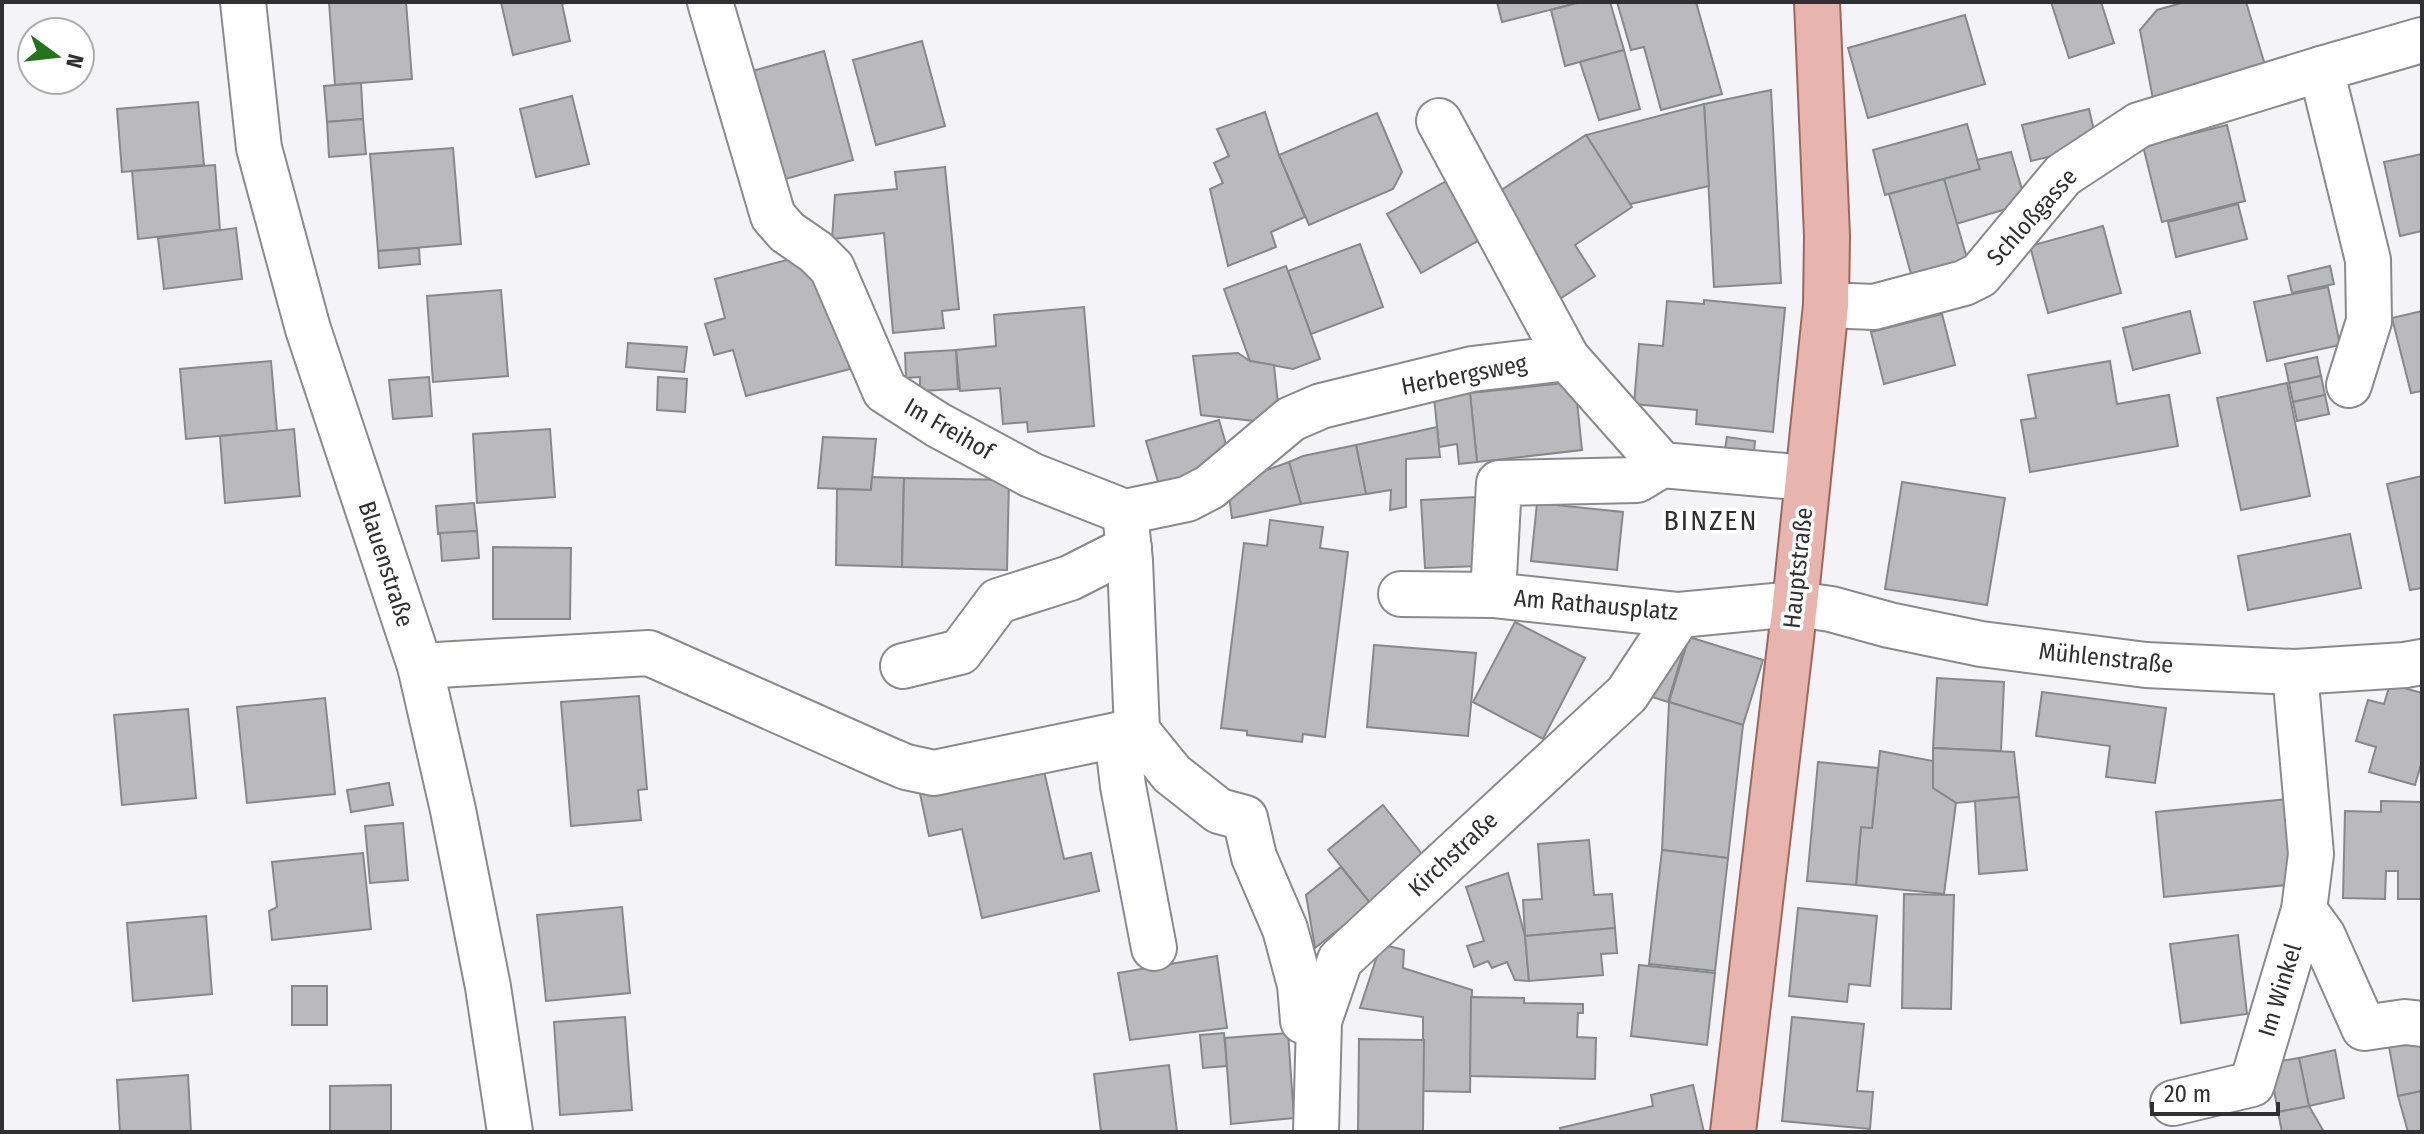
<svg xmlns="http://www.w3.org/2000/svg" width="2424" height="1134" viewBox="0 0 2424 1134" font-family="'Fira Sans Condensed',sans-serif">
<rect width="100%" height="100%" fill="#f4f4f8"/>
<g fill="#bababe" stroke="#87888b" stroke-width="2">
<path d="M329 2H406L412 79 335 85Z"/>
<path d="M501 2H569L562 4 570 41 513 55Z"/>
<path d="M1497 2H1581L1502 22Z"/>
<path d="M1581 2H1610L1624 50 1565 66 1551 10Z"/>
<path d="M1617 2H1696L1722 94 1661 110 1644 47 1631 50Z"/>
<path d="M2051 2H2101L2114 43 2069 58Z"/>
<path d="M2185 2H2246L2268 75 2155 110 2140 30 2157 10Z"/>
<path d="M1965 15 1985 84 1868 118 1848 48Z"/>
<path d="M922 41 945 126 876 145 853 60Z"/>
<path d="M1624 50 1640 109 1599 120 1580 62Z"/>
<path d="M824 51 853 160 771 183 742 74Z"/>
<path d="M361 83 363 119 327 122 324 86Z"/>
<path d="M1771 90 1781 283 1714 287 1704 104Z"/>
<path d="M572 96 589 164 536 177 520 109Z"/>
<path d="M198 102 204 165 122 172 117 109Z"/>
<path d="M1704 104 1709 186 1630 204 1586 135Z"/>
<path d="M2089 109 2095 135 2070 152 2031 161 2022 125Z"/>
<path d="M1265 112 1279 155 1305 217 1271 232 1276 247 1228 266 1210 189 1223 183 1214 163 1229 156 1217 129Z"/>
<path d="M1377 113 1402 172 1393 189 1309 225 1279 155Z"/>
<path d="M363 119 366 154 329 157 327 122Z"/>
<path d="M1967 124 1980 169 1885 195 1873 150Z"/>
<path d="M2227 125 2245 201 2162 222 2143 146Z"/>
<path d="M1586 135 1632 207 1575 245 1595 276 1558 300 1492 196Z"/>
<path d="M453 148 461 244 378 251 370 154Z"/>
<path d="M2011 152 2026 203 1956 224 1944 179 1980 169 1977 160Z"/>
<path d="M2422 154V231L2400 236 2384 162Z"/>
<path d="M215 165 220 230 138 239 132 171Z"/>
<path d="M945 167 959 309 942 311 944 328 893 333 884 233 832 239 835 195 897 189 895 172Z"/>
<path d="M1450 179 1483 238 1421 273 1387 214Z"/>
<path d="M1944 179 1969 265 1913 281 1889 194Z"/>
<path d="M2238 204 2247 239 2176 257 2168 222Z"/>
<path d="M2103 226 2121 293 2048 313 2030 246Z"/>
<path d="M236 228 242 279 164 289 158 238Z"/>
<path d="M1360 244 1383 307 1311 334 1288 271Z"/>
<path d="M419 248 420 264 379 268 378 251Z"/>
<path d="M802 256 823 266 850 369 746 396 733 350 714 355 705 324 725 318 715 279Z"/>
<path d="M1286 266 1320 359 1293 369 1250 361 1224 289Z"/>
<path d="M2330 266 2334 284 2292 293 2288 276Z"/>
<path d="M2328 287 2340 345 2267 361 2254 302Z"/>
<path d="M501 290 508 376 433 382 427 296Z"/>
<path d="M1704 300 1785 308 1773 432 1696 424 1697 410 1634 404 1639 344 1663 346 1667 301 1704 304Z"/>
<path d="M1084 307 1094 426 1028 432 1027 422 1003 424 1000 388 960 391 956 350 996 346 994 315Z"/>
<path d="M2190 311 2200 353 2133 370 2123 328Z"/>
<path d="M2422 311V391L2411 393 2392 318Z"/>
<path d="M1942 314 1955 365 1884 384 1871 332Z"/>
<path d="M628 343 687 347 684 372 626 367Z"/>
<path d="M956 350 958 389 920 391V377L906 378 905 353Z"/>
<path d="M1238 353 1250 361 1274 365 1279 414 1272 423 1201 415 1193 356Z"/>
<path d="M2317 357 2321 376 2289 383 2285 364Z"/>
<path d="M271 361 277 431 186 439 180 369Z"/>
<path d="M2110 361 2117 404 2169 395 2178 446 2030 472 2021 420 2036 418 2028 375Z"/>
<path d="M2321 376 2325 395 2293 402 2289 383Z"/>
<path d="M429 377 432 416 393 419 389 380Z"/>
<path d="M658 377 687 379 685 412 657 410Z"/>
<path d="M1575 382 1582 450 1477 462 1470 393Z"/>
<path d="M2287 383 2310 496 2241 510 2217 398Z"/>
<path d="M1470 393 1477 462 1459 464 1457 444 1439 447 1434 397Z"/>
<path d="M2325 395 2329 414 2297 421 2293 402Z"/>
<path d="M1219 420 1231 462 1161 492 1146 441Z"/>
<path d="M1437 427 1440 457 1406 459V507L1390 510 1391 490 1366 494 1356 445Z"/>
<path d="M294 429 300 496 225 503 220 436Z"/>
<path d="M550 429 555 497 477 503 473 434Z"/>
<path d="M823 437 876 439 871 490 818 488Z"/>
<path d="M1727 437 1755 441 1754 452 1725 449Z"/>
<path d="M1356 445 1366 494 1301 504 1289 462 1303 456Z"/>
<path d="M1289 462 1301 504 1232 518 1229 496 1250 484 1247 477Z"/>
<path d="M2422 476V588L2410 590 2387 484Z"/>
<path d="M872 477 904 478 902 567 836 565 837 489 871 490Z"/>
<path d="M904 478 1009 480 1007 570 902 567Z"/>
<path d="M1902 482 2005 498 1987 605 1885 589Z"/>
<path d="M1476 497 1479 566 1425 568 1421 500Z"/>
<path d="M474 503 477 531 438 534 436 506Z"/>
<path d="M1537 503 1623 512 1617 570 1531 561Z"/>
<path d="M1270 520 1323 527 1320 548 1348 552 1325 737 1303 734 1302 742 1247 735V731L1221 728 1244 543 1267 546Z"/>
<path d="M477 531 479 558 442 561 440 533Z"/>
<path d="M2350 534 2361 588 2248 610 2238 556Z"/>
<path d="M493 547 571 548 570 619H493Z"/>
<path d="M1515 622 1585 658 1543 739 1473 702Z"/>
<path d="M1689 637 1763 660 1743 725 1669 702Z"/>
<path d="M1374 645 1476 653 1468 736 1367 727Z"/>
<path d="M1685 645 1668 702 1643 694Z"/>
<path d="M1937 678 2004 682 2001 751 1933 748Z"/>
<path d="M2390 684 2422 693V761L2415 785 2369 772 2376 747 2356 741 2368 700 2384 704Z"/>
<path d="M2042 692 2166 708 2155 783 2106 777 2110 746 2036 736Z"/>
<path d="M639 696 647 789 638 790 641 820 571 826 561 702Z"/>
<path d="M325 698 335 794 247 803 237 707Z"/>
<path d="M1669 702 1743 725 1728 858 1662 850Z"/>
<path d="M188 709 196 798 122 805 114 715Z"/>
<path d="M1933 748 2014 752 2019 797 1956 803 1933 788Z"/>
<path d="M1880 751 1933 761V788L1956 803 1944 894 1856 885 1861 827 1872 828Z"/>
<path d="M1042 762 1064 859 1091 853 1099 891 982 918 962 829 929 836 919 789Z"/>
<path d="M1818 762 1878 768 1872 828 1861 827 1856 885 1807 881Z"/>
<path d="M389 783 393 805 351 812 347 790Z"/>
<path d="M2019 797 2027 870 1979 874 1975 801Z"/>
<path d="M2289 799 2297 884 2164 897 2156 812Z"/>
<path d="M2381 801 2422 802V899H2398V871H2386L2385 899 2343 898 2345 811 2381 812Z"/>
<path d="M1383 805 1426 859 1371 904 1328 850Z"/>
<path d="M403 823 408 880 370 883 365 826Z"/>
<path d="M1589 840 1594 895 1612 894 1615 928 1525 936 1523 900 1542 899 1538 844Z"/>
<path d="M1662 850 1728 858 1715 971 1649 964Z"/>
<path d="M363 853 371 929 272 940 269 911 277 907 272 862Z"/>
<path d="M1341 867 1371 904 1315 948 1306 895Z"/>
<path d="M1508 873 1525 936 1529 981 1515 980 1507 962 1492 968 1488 961 1474 967 1467 946 1484 941 1466 887Z"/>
<path d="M1904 894 1954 895 1951 1009 1902 1008Z"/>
<path d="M622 907 630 993 546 1001 537 915Z"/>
<path d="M1798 908 1877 916 1870 986 1849 984 1847 1002 1789 996Z"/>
<path d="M206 916 212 994 133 1001 127 923Z"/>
<path d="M1615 928 1617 953 1601 954 1603 975 1529 981 1525 936Z"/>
<path d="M2238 935 2247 1014 2181 1023 2170 944Z"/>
<path d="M1381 944 1404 950 1403 968 1472 990 1470 1092 1423 1091V1017L1360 1008Z"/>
<path d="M1217 956 1227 1028 1130 1040 1118 973Z"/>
<path d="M1639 965 1715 973 1707 1045 1631 1036Z"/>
<rect x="292" y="986" width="35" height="39"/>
<path d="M1471 997 1524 998V1003L1583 1004V1013H1578L1577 1037 1596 1038 1595 1079 1470 1076Z"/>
<path d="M625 1017 632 1110 560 1115 554 1022Z"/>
<path d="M1792 1017 1864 1024 1857 1091 1873 1092 1870 1129 1782 1121Z"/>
<path d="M1224 1033 1227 1066 1203 1068 1200 1035Z"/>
<path d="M1288 1033 1294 1118 1231 1124 1225 1038Z"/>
<path d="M2422 1034V1091L2398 1096 2388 1041Z"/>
<path d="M1359 1039 1424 1040 1423 1132H1358Z"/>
<path d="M2335 1050 2344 1098 2309 1106 2299 1058Z"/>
<path d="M2299 1058 2309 1106 2278 1112 2269 1063Z"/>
<path d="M1169 1065 1177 1132H1101L1094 1074Z"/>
<path d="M188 1075 191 1132H120L117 1080Z"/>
<path d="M391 1085V1132H330V1086Z"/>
<path d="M1693 1085 1704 1132H1561L1560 1128 1653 1106 1651 1095Z"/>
<path d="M2422 1091V1132H2408L2398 1096Z"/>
<path d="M2309 1106 2324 1132H2282L2278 1112Z"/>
</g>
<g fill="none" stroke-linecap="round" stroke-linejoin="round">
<defs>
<g id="minor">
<path d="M243 2 259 148 308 329 420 666 453 810 488 987 510 1132"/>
<path d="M710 2 773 216 787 232 816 252 832 268 885 391 938 425 1031 475 1125 512"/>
<path d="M2321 69 2368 260 2369 321 2349 385"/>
<path d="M1439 121 1567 358 1662 465 1807 478"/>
<path d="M1826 305 1874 307 1964 283 1980 275 2063 175 2139 125 2321 69 2422 40"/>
<path d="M1662 465 1637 480 1499 483 1493 595 1679 615 1795 604 1831 609 1889 625 1981 644 2146 665 2295 672 2405 665 2422 662"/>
<path d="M1125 512 1187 499 1210 487 1291 419 1321 406 1472 369 1567 358"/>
<path d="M1401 594 1493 595"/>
<path d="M420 666 649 653 887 759 906 767 934 773 1117 735 1137 731 1130 561 1125 512"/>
<path d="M903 666 960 652 998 601 1070 578 1129 548"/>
<path d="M1137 731 1172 774 1219 811 1245 818 1254 857 1285 929 1300 985 1303 1021H1319"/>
<path d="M1117 735 1123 786 1154 948"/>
<path d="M2304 910 2323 936 2364 1028 2405 1022 2422 1024"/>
<path d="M2173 1103 2252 1084 2304 910 2311 854 2295 672"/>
<path d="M1316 1132 1319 1021 1340 960 1627 694 1679 615"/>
</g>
<path id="major" d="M1733 1132 1795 604 1826 305 1827 236 1817 2"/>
</defs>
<use href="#minor" stroke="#8a8a8e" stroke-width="48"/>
<use href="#major" stroke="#9d675e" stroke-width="48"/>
<use href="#minor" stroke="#fff" stroke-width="44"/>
<use href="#major" stroke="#e7b5ad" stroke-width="44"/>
</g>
<g text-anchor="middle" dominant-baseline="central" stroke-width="7" stroke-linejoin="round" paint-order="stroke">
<g font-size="24" fill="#303032" stroke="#fff">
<text transform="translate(2032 217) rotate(-48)">Schloßgasse</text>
<text transform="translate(1464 375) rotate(-11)">Herbergsweg</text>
<text transform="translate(949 429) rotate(30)">Im Freihof</text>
<text transform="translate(386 564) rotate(72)">Blauenstraße</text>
<text transform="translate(1798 568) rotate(-84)">Hauptstraße</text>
<text transform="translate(1596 605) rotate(5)">Am Rathausplatz</text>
<text transform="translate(2106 658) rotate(6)">Mühlenstraße</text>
<text transform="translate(1453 854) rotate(-43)">Kirchstraße</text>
<text transform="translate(2280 990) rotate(-73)">Im Winkel</text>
</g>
<g font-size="28" letter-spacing="2" fill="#303032" stroke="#fff">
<text x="1711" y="520">BINZEN</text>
</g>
</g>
<rect width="2424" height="1134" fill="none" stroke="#303032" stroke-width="8"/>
<g transform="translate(56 56) rotate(105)"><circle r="38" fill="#ffffff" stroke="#acacad" stroke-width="2"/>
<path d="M0-6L14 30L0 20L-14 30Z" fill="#25741c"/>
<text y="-12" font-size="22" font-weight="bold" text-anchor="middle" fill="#303032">N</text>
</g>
<path d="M2152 1102v12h126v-12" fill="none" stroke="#303032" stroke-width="4"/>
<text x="2164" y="1102" font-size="24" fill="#303032" stroke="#ffffff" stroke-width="6" paint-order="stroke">20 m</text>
</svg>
